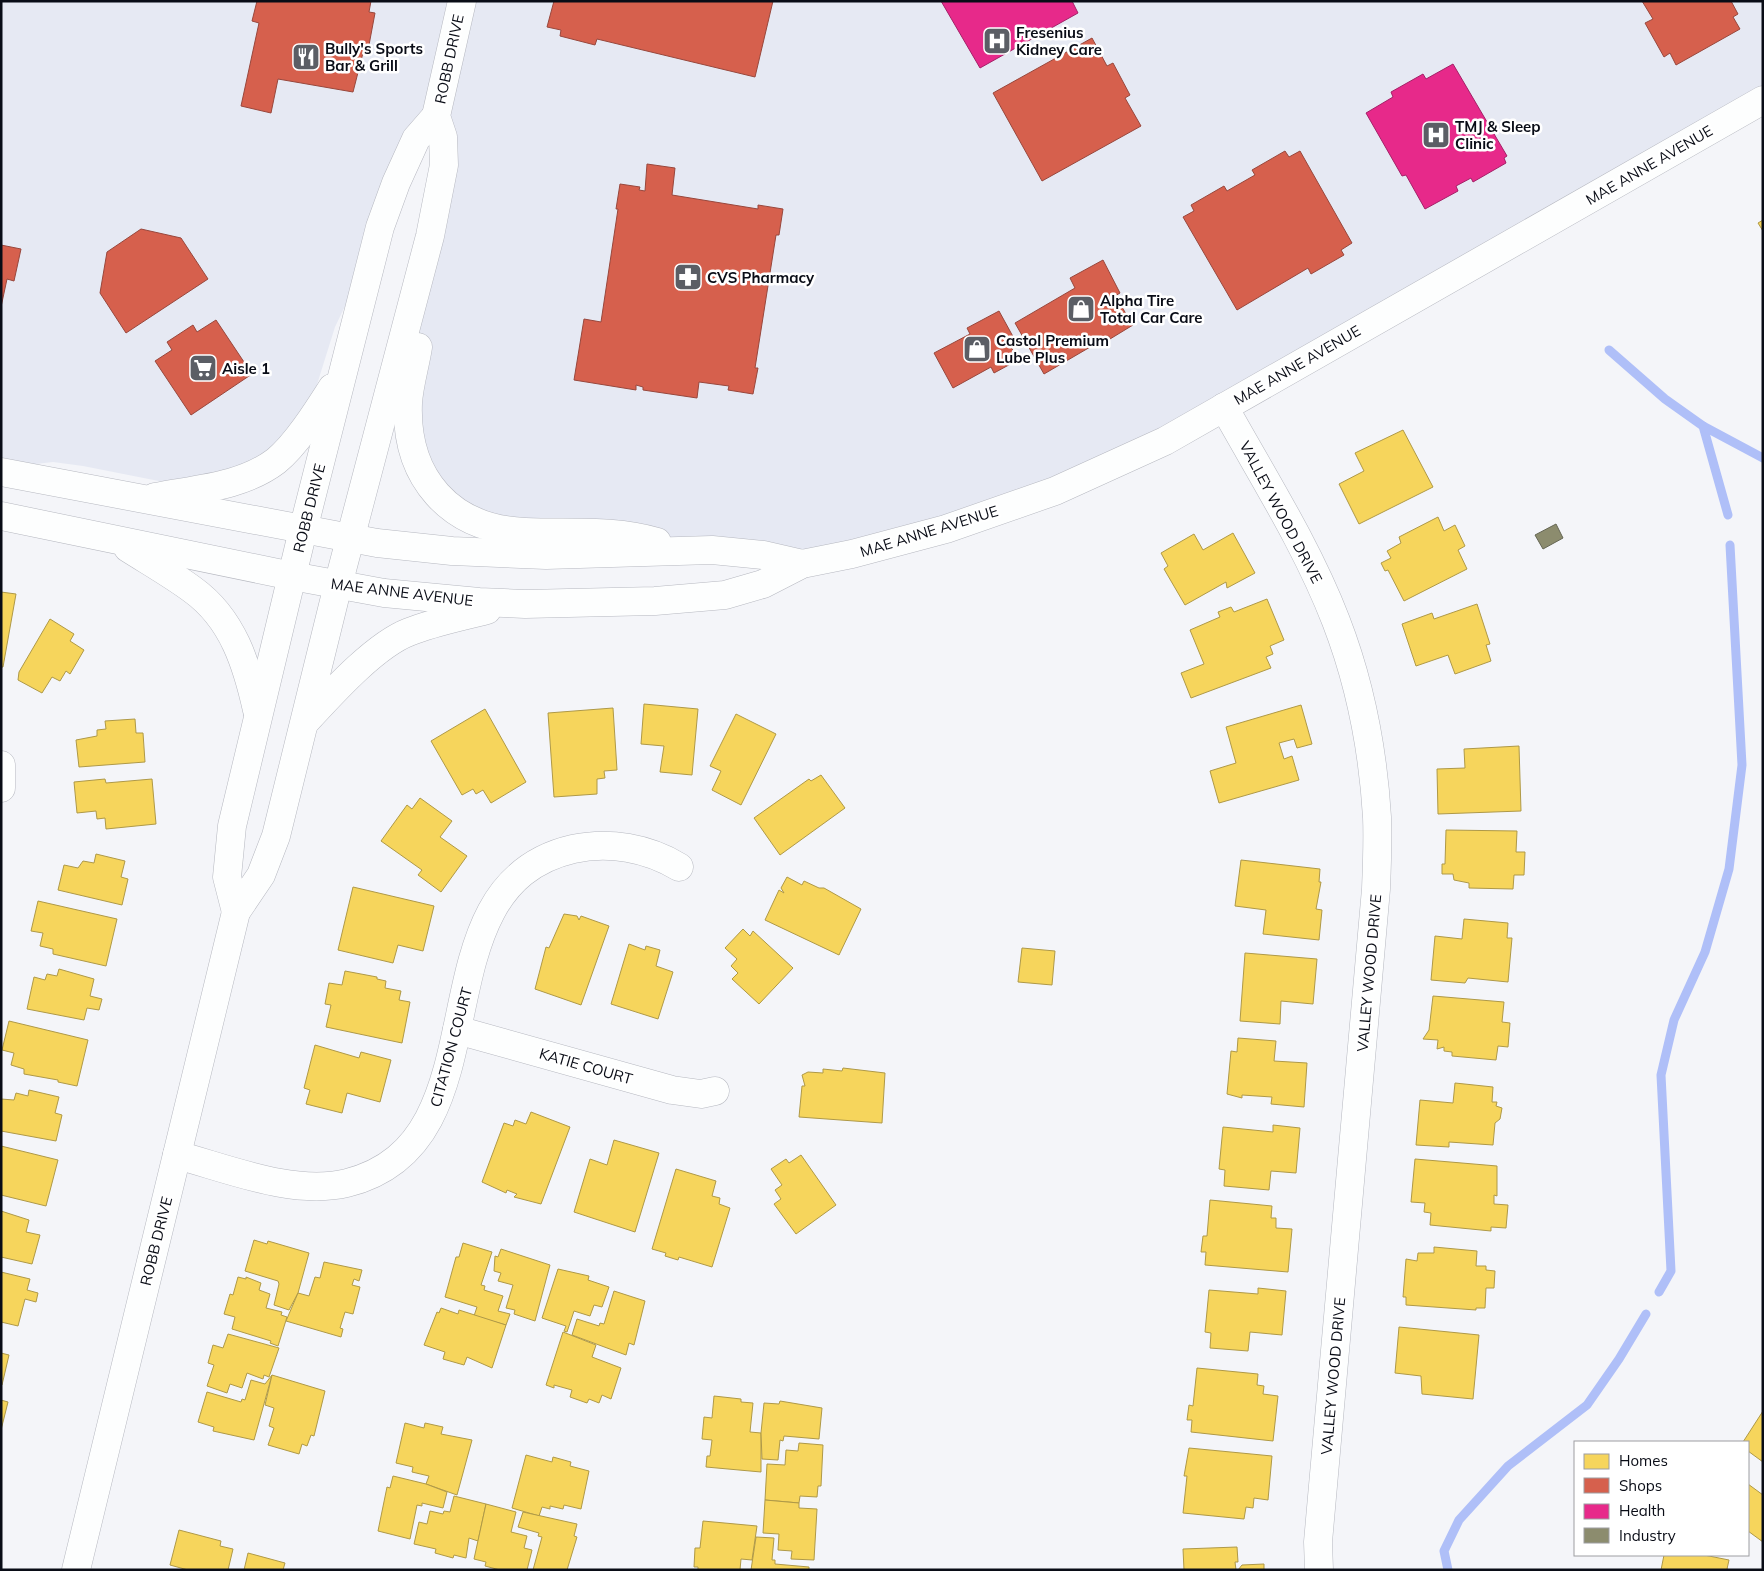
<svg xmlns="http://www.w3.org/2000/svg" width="1764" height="1571" viewBox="0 0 1764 1571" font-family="Mulish,sans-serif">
<rect width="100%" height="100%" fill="#f4f5f9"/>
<path fill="#e6e9f3" d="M1 1H1763V100L1165 441 852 554 507 530 424 478 419 339 436 116 335 327 314 394 274 461 179 485 83 466 53 462 1 468Z"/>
<g fill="#f6d55c" stroke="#af9947">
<path d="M1763 220V231L1758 223Z"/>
<path d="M1403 430 1433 487 1359 524 1339 484 1364 471 1355 453Z"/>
<path d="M1438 517 1444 531 1455 525 1465 546 1458 550 1467 569 1404 601 1388 570 1385 571 1381 563 1391 558 1387 551 1401 543 1399 537Z"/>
<path d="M1233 533 1255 573 1227 588 1226 582 1185 605 1164 569 1168 566 1161 553 1194 534 1203 550Z"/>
<path d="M1 592 16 594 3 667H1Z"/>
<path d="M1267 599 1284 640 1270 646 1273 654 1266 657 1271 668 1191 698 1181 673 1204 664 1190 630 1220 617 1218 612 1231 607 1234 612Z"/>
<path d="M1477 604 1490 644 1486 645 1491 661 1455 674 1448 655 1416 666 1402 624 1432 613 1434 619Z"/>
<path d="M50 619 74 634 70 641 84 650 70 674 66 671 60 681 52 677 42 693 18 680 19 672Z"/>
<path d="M644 704 698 709 692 775 660 772 664 746 641 744Z"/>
<path d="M1301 705 1312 744 1297 748 1294 739 1279 743 1284 759 1292 756 1299 780 1219 803 1210 771 1236 763 1226 727Z"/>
<path d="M613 708 617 770 604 771 605 778 597 779V794L554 797 548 713Z"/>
<path d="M485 709 526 782 491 803 483 790 476 794 473 789 462 795 431 741Z"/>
<path d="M736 714 776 734 741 805 712 790 721 771 710 766Z"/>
<path d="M135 719 136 733H143L145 762 79 767 76 740 97 736V730L106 729 105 721Z"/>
<path d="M1519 746 1521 811 1438 814 1437 769 1465 768 1464 749Z"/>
<path d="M821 775 845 808 780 855 754 818 809 779 811 781Z"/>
<path d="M105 779 106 783 152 779 156 824 106 829 105 818 97 819 96 811 77 813 74 782Z"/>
<path d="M420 798 452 821 440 837 467 856 441 892 418 875 422 870 381 841 407 805 412 809Z"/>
<path d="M1446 830 1517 831 1516 852H1525L1524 875H1514L1513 889 1469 888V883L1454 880 1453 874H1442V864H1445Z"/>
<path d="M96 854 125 861 121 877 128 879 122 905 58 890 64 865 78 868 83 861 94 863Z"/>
<path d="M1241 860 1320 869 1319 882H1321L1316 909 1322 910 1319 940 1263 934 1266 910 1235 906Z"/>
<path d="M787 877 802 885 804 881 819 888H824L861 909 839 955 765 920 779 890 784 893 781 888Z"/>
<path d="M353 887 434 906 423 951 398 945 393 963 338 950Z"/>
<path d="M38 901 117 919 106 966 53 954V949L40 946 43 933 31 931Z"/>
<path d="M564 914 577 916 579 920 581 916 609 926 581 1005 535 989 546 947 549 948Z"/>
<path d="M1464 919 1508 923 1507 938H1512L1508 982 1468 978 1465 983 1431 980 1435 936 1462 939Z"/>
<path d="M743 929 750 936 753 931 793 968 759 1004 732 979 738 973 731 966 737 959 725 948Z"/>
<path d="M629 944 645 950 646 946 660 950 656 966 673 972 658 1019 611 1004Z"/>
<path d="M1022 948 1055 951 1052 985 1018 982Z"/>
<path d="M1245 953 1317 959 1313 1004 1281 1001 1280 1024 1240 1021Z"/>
<path d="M59 969 94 979 90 996 102 999 99 1010 87 1008 84 1020 27 1009 34 977 45 980 47 974 57 976Z"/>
<path d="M345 971 377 977V979L386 981 385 988 401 991 399 1000 410 1002 402 1043 326 1027 331 1005 325 1004 329 983 342 985Z"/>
<path d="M1433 996 1504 1002 1502 1022 1510 1023 1508 1047 1498 1046 1496 1060 1452 1056V1052L1444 1051V1047L1437 1049 1438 1040 1423 1039 1429 1030Z"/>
<path d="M9 1021 88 1040 77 1086 58 1082V1080L24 1074V1069L11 1065 14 1053 2 1050Z"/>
<path d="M1238 1038 1276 1041 1274 1061 1307 1063 1304 1107 1271 1104 1272 1097 1242 1095V1098L1227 1094 1231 1051 1237 1052Z"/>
<path d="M315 1045 359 1058 361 1052 391 1060 380 1102 347 1093 342 1113 306 1104 310 1090 304 1088Z"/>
<path d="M843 1068 885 1073 882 1123 799 1117 802 1086H805L802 1075 808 1072 823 1073V1069L842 1071Z"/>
<path d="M1455 1083 1493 1087 1492 1102H1497L1496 1106 1502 1108 1500 1119 1495 1123 1493 1145 1449 1142V1147L1416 1145 1420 1100 1453 1103Z"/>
<path d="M29 1090 59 1097 55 1113 62 1115 56 1141 1 1131V1099L14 1100 16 1093 28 1096Z"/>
<path d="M531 1112 570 1127 541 1204 514 1197 517 1194 507 1190 506 1193 482 1182 504 1123 513 1126 515 1120 526 1124Z"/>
<path d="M1273 1125 1300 1128 1296 1173 1271 1171 1269 1190 1224 1186 1225 1170 1219 1169 1223 1127 1273 1132Z"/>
<path d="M614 1140 659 1153 635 1232 574 1212 590 1159 607 1165Z"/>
<path d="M1 1146 58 1160 46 1206 1 1195Z"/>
<path d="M801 1155 836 1205 796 1234 774 1204 781 1199 775 1190 782 1185 771 1169 786 1159 789 1163Z"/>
<path d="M1415 1159 1497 1166V1196L1494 1195V1204L1508 1205 1506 1228 1491 1227V1231L1430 1225 1431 1213 1424 1212 1425 1203 1411 1202Z"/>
<path d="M676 1169 716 1181 712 1196 720 1198 719 1204 730 1208 712 1267 679 1257 678 1260 665 1256 666 1253 652 1249Z"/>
<path d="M1210 1200 1272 1206 1271 1218H1276V1228L1292 1229 1288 1272 1205 1265 1206 1252H1201L1203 1236H1207Z"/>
<path d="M1 1211 29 1220 26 1232 40 1235 32 1264 1 1257Z"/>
<path d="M254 1240 267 1244 268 1241 309 1253 298 1293 289 1310 274 1305 279 1284 278 1281 245 1271Z"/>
<path d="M463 1243 492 1252 481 1285 485 1286 484 1290 503 1296 498 1311 510 1314 506 1325 474 1316 477 1307 445 1297 456 1257H459Z"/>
<path d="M1434 1247 1477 1251 1476 1266H1486V1270L1495 1271 1494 1288H1486L1485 1308H1476V1310L1406 1305V1297H1403L1406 1259 1417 1261 1418 1253H1434Z"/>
<path d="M501 1249 550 1265 535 1321 514 1314 515 1310 506 1308 513 1285 498 1281 501 1273 494 1271 495 1256 498 1257Z"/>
<path d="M324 1262 362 1270 359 1281 354 1279 352 1285 360 1287 354 1310 353 1314 345 1312 340 1328 343 1329 341 1337 286 1321 298 1293 309 1296 315 1277 320 1278Z"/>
<path d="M558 1269 589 1276 588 1280 609 1287 602 1307 594 1305 590 1316 574 1311 567 1332 564 1331 566 1326 542 1318Z"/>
<path d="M1 1272 30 1279 27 1290 38 1293 36 1302 25 1299 18 1326 1 1322Z"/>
<path d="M238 1277 246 1279V1277L261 1283 259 1290 270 1294 266 1308 282 1312 281 1315 287 1317 278 1346 270 1343 271 1341 232 1329 235 1317 224 1314 230 1294 233 1295Z"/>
<path d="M1258 1288 1286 1291 1282 1335 1250 1332 1248 1351 1210 1348 1211 1333 1205 1332 1209 1290 1258 1294Z"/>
<path d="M614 1291 645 1301 634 1345 629 1343 626 1355 572 1335 577 1319 599 1326 600 1323 604 1324Z"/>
<path d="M441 1308 458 1314 459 1310 506 1325 492 1368 467 1357 464 1365 443 1359 445 1352 424 1345 437 1312 439 1313Z"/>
<path d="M1399 1327 1479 1335 1473 1399 1422 1394 1421 1376 1395 1373Z"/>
<path d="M563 1332 596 1345 592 1357 621 1368 611 1399 602 1395 599 1403 589 1399 587 1403 570 1397 572 1390 554 1385V1388L546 1385Z"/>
<path d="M228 1334 279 1348 269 1377 264 1375 263 1379 247 1373 242 1388 230 1384 227 1393 207 1386 214 1365 208 1363 213 1345 223 1348Z"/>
<path d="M1 1353 9 1355 2 1385 1 1384Z"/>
<path d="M1197 1368 1258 1374 1257 1385 1264 1386 1263 1394 1278 1396 1273 1441 1191 1432 1192 1420H1187L1189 1405 1193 1406Z"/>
<path d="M272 1375 254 1440 213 1431 214 1427 198 1422 207 1392 241 1402 242 1399 245 1400 251 1380 265 1384Z"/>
<path d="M272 1375 325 1391 314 1436 311 1435 307 1446 302 1444 299 1454 268 1445 274 1428 269 1426 274 1408 265 1405Z"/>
<path d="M714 1396 741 1399V1402L753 1403 750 1432 761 1433V1472L706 1467 707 1456H710L712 1440 702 1439 704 1417 712 1418Z"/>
<path d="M1 1400 8 1402 1 1430Z"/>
<path d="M780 1401 822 1408 819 1439 784 1436 783 1441 780 1440 778 1460 762 1459 761 1433 764 1403 779 1404Z"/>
<path d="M1763 1411V1462L1748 1451V1442H1743Z"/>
<path d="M405 1423 424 1428 425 1423 443 1427 441 1434 472 1440 457 1495 426 1484 429 1476 412 1472 413 1467 396 1463Z"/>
<path d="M799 1443 823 1445 821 1486H818L817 1497 800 1496 799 1503 765 1500 767 1464 785 1465 786 1450 798 1451Z"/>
<path d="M1189 1448 1272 1456 1268 1500 1254 1498 1253 1508 1246 1507 1244 1519 1183 1513 1187 1476H1184Z"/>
<path d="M526 1455 552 1462 553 1457 571 1462 570 1466 589 1471 581 1509 564 1505 563 1509 550 1506V1509L542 1507 539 1516 512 1508Z"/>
<path d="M393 1476 426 1484 447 1492 443 1508 422 1503V1506L417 1505 410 1539 378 1531 387 1487 390 1488Z"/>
<path d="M1748 1484 1763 1495V1542L1748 1531Z"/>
<path d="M454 1496 486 1504 478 1541 469 1538 466 1558 454 1555 453 1558 435 1553 436 1549 414 1544 419 1522 427 1524 430 1511 443 1514 444 1511 450 1512Z"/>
<path d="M765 1500 799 1503V1508L817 1509 814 1560 791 1559 792 1551 778 1550 779 1534 763 1533Z"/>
<path d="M486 1504 516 1512 511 1532 527 1536 524 1548 532 1550 527 1570H500L485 1566 486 1562 474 1559Z"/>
<path d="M523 1512 577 1524 574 1536 577 1537 567 1570H533L542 1537 538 1536 539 1533 518 1527Z"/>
<path d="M703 1521 757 1526 752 1560 741 1559 740 1570H698V1567H694L695 1548H700Z"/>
<path d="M179 1530 221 1541 220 1546 233 1549 228 1570H188L170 1565Z"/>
<path d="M756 1537 774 1538 772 1560H775V1564L809 1567V1570H751Z"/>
<path d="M1237 1547 1238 1562H1235L1236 1570H1184L1183 1549Z"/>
<path d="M248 1553 285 1563 283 1570H241H244Z"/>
<path d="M1664 1555H1704L1729 1560 1727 1569 1730 1570H1661Z"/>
<path d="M1264 1564V1570H1238L1242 1565Z"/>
</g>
<g fill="#d6604d" stroke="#98473c">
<path d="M257 1H371L369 12 375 13 369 45H365L353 92 278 79 271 113 241 106 259 23 252 21Z"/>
<path d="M554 1H773L755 77 597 39 595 45 560 36 561 30 547 27Z"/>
<path d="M1642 1H1731L1738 14 1733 17 1740 29 1676 65 1670 53 1664 57 1645 23 1653 19Z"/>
<path d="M1092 38 1107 66 1113 63 1130 95 1125 98 1141 126 1042 181 993 93Z"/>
<path d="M1285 151 1289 157 1300 151 1352 243 1341 250 1344 255 1311 274 1308 268 1237 310 1183 217 1194 211 1191 205 1224 186 1227 191 1255 175 1252 170Z"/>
<path d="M647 164 675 168 672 195 758 209V205L783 209 779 235H776L755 368H758L753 394 728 390 729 386 699 382 697 398 643 390V387L636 385V390L574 380 584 319 601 322 618 209H616L620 184 640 187 639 190 645 191Z"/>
<path d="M141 229 181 238 208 279 126 333 100 293 107 252Z"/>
<path d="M1 245 21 249 14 281 7 279 1 307Z"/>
<path d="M1103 260 1120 293 1115 296 1133 325 1110 339 1109 336 1044 374 1015 323 1075 288 1070 278Z"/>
<path d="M999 311 1016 342 1010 345 1018 360 994 373 991 367 953 388 934 353 970 334 967 328Z"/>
<path d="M216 320 252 374 191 415 155 361 172 350 167 342 193 325 197 332Z"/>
</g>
<g fill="#e7298a" stroke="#a42067">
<path d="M941 1H1072L1078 13 980 68Z"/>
<path d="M1453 64 1507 156 1504 158 1506 163 1473 182 1471 178 1456 186 1458 191 1425 209 1406 175 1402 176 1366 113 1393 97 1391 92 1423 74 1426 79Z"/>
</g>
<path fill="#8c8c6e" stroke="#656654" d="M1556 524 1563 538 1543 549 1535 535Z"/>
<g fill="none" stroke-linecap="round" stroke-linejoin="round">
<g stroke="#afbff8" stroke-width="9">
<path d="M1609 350 1665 399 1703 426 1728 515"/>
<path d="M1703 426 1763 458"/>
<path d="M1659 1292 1671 1271 1661 1075 1674 1020 1705 952 1729 869 1742 765 1730 545"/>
<path d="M1448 1570 1444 1551 1459 1520 1508 1466 1587 1405 1619 1359 1646 1314"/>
</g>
<defs>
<g id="minor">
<path d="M1224 407C1263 477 1307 546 1336 621 1360 683 1373 751 1377 817 1378 841 1377 865 1376 889L1318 1542 1319 1570"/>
<path d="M1 765V788"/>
<path d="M457 1030 672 1090 701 1094 715 1091"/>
<path d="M177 1155C229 1169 294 1196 347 1183 512 1142 408 887 573 849 609 841 648 848 679 867"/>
</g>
<g id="major">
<path d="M418 347C415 366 409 385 408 403 405 478 450 529 525 532 570 534 613 529 657 542"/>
<path d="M1 472 377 543 452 551 546 555 712 550 763 555 802 564"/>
<path d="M155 497C196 489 242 487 276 461 296 445 318 410 332 388"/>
<path d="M1 516 292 576 384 593 479 602 525 604 655 601 725 595 763 584 802 564 852 554 946 529 1055 491 1165 441 1763 100"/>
<path d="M128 548C150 562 173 575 193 590 233 619 247 665 257 710"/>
<path d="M307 720C332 693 375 645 409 632 434 622 461 617 487 610"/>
<path d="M236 912 227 877 232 826 303 530 380 227 396 183 416 139 436 116"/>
<path d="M76 1570 236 912 261 875 276 836 338 585 430 236 444 165 443 137 436 116 462 1"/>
</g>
</defs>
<use href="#minor" stroke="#b6b8c0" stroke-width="29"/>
<use href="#major" stroke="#b6b8c0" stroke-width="29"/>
<use href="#minor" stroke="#fdfefe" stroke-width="28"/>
<use href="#major" stroke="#fdfefe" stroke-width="28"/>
</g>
<defs>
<symbol id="hospital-square" viewBox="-11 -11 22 22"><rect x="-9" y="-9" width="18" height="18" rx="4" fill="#5b5e65" stroke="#fff"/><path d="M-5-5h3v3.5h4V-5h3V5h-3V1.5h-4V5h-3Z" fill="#fff"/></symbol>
<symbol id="restaurant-square" viewBox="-11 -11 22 22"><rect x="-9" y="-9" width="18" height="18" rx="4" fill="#5b5e65" stroke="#fff"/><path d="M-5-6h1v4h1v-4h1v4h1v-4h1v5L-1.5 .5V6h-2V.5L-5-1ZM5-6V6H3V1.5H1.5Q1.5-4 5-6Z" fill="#fff"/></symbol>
<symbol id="pharmacy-square" viewBox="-11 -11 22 22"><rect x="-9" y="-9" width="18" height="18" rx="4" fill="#5b5e65" stroke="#fff"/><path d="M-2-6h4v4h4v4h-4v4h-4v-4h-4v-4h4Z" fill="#fff"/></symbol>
<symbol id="shop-square" viewBox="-11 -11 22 22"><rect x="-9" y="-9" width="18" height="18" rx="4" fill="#5b5e65" stroke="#fff"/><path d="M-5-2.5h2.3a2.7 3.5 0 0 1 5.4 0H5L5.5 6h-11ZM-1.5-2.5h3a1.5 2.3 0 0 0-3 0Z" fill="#fff"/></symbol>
<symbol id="supermarket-square" viewBox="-11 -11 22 22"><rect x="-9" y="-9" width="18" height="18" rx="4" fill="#5b5e65" stroke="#fff"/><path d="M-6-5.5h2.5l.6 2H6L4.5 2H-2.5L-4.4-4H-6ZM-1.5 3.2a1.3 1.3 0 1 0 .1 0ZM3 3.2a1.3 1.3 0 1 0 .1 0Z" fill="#fff"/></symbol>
</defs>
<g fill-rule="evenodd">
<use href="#hospital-square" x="981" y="25" width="32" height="32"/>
<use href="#restaurant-square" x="290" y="41" width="32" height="32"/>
<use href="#hospital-square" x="1420" y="119" width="32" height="32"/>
<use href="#pharmacy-square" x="672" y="261" width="32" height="32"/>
<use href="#shop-square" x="1065" y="293" width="32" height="32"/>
<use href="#shop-square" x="961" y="333" width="32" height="32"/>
<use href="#supermarket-square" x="187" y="352" width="32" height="32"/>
</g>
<g text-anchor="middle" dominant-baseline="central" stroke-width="5" stroke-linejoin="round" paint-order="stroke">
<g font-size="15" font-weight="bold" fill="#090c16" stroke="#fff" text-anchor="start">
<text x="1016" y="32">Fresenius<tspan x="1016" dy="17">Kidney Care</tspan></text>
<text x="325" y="48">Bully's Sports<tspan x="325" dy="17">Bar &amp; Grill</tspan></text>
<text x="1455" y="126">TMJ &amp; Sleep<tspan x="1455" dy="17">Clinic</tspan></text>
<text x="707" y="277">CVS Pharmacy</text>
<text x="1100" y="300">Alpha Tire<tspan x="1100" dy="17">Total Car Care</tspan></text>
<text x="996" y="340">Castol Premium<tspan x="996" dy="17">Lube Plus</tspan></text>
<text x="222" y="368">Aisle 1</text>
</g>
<g font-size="15" fill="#090c16" stroke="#fff">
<text transform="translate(449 59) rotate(-78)">ROBB DRIVE</text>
<text transform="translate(1649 165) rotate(-30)">MAE ANNE AVENUE</text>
<text transform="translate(1297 365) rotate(-30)">MAE ANNE AVENUE</text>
<text transform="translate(309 508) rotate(-76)">ROBB DRIVE</text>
<text transform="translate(1281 512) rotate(62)">VALLEY WOOD DRIVE</text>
<text transform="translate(929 531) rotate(-17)">MAE ANNE AVENUE</text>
<text transform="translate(402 592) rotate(7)">MAE ANNE AVENUE</text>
<text transform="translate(1369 973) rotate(-85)">VALLEY WOOD DRIVE</text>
<text transform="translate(451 1047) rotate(-75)">CITATION COURT</text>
<text transform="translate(586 1066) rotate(16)">KATIE COURT</text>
<text transform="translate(156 1241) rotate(-76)">ROBB DRIVE</text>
<text transform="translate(1333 1376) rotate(-85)">VALLEY WOOD DRIVE</text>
</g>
</g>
<rect width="1764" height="1571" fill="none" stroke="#090c16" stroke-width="5"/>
<rect x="1574" y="1441" width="175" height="115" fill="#ffffff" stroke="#9d9ea2"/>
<rect x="1584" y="1454" width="25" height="15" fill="#f6d55c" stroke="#9d9ea2"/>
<text x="1619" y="1466" font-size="15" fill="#090c16">Homes</text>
<rect x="1584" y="1478" width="25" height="15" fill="#d6604d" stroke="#9d9ea2"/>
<text x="1619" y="1491" font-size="15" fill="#090c16">Shops</text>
<rect x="1584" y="1504" width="25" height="15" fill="#e7298a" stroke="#9d9ea2"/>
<text x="1619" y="1516" font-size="15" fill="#090c16">Health</text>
<rect x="1584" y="1528" width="25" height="15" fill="#8c8c6e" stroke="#9d9ea2"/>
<text x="1619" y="1541" font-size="15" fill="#090c16">Industry</text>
</svg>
